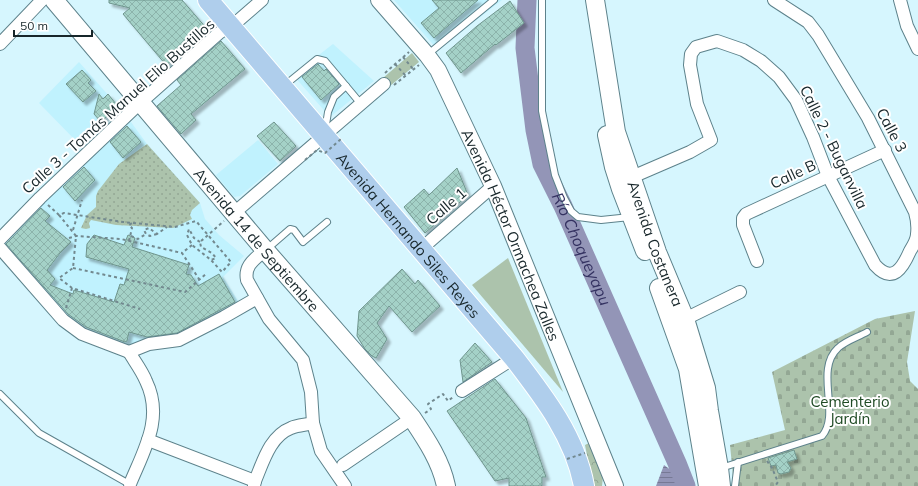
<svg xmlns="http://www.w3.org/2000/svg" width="918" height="486" viewBox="0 0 918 486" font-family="Mulish,sans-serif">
<defs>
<pattern id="cemetery-stones" width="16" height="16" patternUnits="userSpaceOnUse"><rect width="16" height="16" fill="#acc3ac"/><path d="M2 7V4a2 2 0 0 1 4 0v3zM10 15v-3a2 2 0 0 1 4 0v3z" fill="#93a794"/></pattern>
<pattern id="park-crowns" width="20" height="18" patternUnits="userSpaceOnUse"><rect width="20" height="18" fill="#acc3ac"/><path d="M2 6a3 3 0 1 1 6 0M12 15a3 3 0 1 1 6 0" fill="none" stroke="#93a794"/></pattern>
<pattern id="garden-dots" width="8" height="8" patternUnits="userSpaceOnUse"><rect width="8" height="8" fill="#acc3ac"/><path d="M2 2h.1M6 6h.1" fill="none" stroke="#93a794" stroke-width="1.8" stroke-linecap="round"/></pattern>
<pattern id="water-rules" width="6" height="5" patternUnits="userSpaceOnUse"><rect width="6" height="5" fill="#9395b7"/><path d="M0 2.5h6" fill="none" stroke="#777995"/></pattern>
<pattern id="building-cross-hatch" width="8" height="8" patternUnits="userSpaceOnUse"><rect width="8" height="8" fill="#a4d1c7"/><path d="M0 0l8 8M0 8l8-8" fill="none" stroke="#8cb3ab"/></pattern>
<filter id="shadow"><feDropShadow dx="3.5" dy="3.5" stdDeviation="1" flood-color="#0004"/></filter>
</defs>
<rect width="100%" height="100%" fill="#d6f6fe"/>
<g fill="#c0f2fe">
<path d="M394 0H502L438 50Z"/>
<path d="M333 44 374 81 330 117 293 75Z"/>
<path d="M79 62 116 104 115 108 79 144 39 103Z"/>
<path d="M128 118 147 144 200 203 205 219 219 235 244 256 223 277 240 304 181 337 136 347 119 345 90 333 69 320 3 247 2 241Z"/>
<path d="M258 140 278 164 240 196 234 197 216 175Z"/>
</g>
<g fill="#acc3ac">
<path d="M412 53 419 62 390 86 383 78Z"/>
<path d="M508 258 563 392 472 285Z"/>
</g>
<path fill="url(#cemetery-stones)" d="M915 311 907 362 910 381 918 389V486H734L730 445 785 430 772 372 875 319Z"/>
<path fill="url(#park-crowns)" d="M591 442 603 477 602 486H593L585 445Z"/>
<path fill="url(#garden-dots)" d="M147 144 200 203 192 210 190 215 192 219 173 228 116 225 91 220 89 223 90 228 86 229 81 228 87 215 96 207V196L98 191 119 164Z"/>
<path fill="url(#water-rules)" d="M664 465 691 485V486H656Z"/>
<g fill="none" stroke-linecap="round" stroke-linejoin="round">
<path stroke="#9395b7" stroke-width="19" id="s1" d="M527 0 525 48 535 130 542 164 563 206 677 463 686 486"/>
</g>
<g fill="url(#building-cross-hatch)" stroke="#6f958d" filter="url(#shadow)">
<path d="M109 0H182L208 30 166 65 123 14 130 8 109 3Z"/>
<path d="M432 0H478L434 38 421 23 439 8Z"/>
<path d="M510 1 524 23 496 45 495 44 461 73 446 53 477 26Z"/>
<path d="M221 41 245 69 191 114 196 120 181 134 157 106 181 85 177 80Z"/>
<path d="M318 64 324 71 326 69 339 84 321 100 302 77Z"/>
<path d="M82 70 91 80 88 83 96 91 83 102 66 84Z"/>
<path d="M99 94 103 99 108 94 116 104 115 108 101 122 94 114Z"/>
<path d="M274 122 296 146 280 161 257 136Z"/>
<path d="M127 126 141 142 123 158 110 142Z"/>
<path d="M84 167 95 180 75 201 63 187Z"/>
<path d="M457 168 468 195 425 233 404 207 424 189 429 195Z"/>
<path d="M41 208 50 216 45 221 71 242 60 253 47 270 55 279 50 285 73 294 74 290 114 302 120 284 124 285 129 269 86 257 87 244 94 235 124 245 128 235 135 238 132 247 189 265 186 274 191 275 198 286 219 274 235 302 177 333 147 337 129 332 127 341 125 342 86 327 68 314 6 244Z"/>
<path d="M402 269 415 284 418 280 440 306 412 332 389 306 377 323 387 339 376 358 372 356 365 349 357 336 359 311Z"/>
<path d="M475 343 492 362 463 382 460 360Z"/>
<path d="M495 379 526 418 546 477H542V486H509V478L495 481 447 411Z"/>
<path d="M794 450 797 459 787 462 791 468 789 472 781 474 778 473 776 465 771 466 768 458Z"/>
</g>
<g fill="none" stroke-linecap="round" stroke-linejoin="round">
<defs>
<g id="service">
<path d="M542 0V111L555 175 564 198 571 211 578 217 601 220 630 217"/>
<path d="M427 55 494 0"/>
<path d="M285 85 317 59 325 61 346 86 334 97 328 112 325 131"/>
<path d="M346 86 361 104"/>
<path d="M267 249 290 229 294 230 303 242 327 222"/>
<path d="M0 394 39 433 131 485"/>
<path d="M721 468 822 436C841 414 814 370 838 348 845 341 858 337 867 332"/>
<path d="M735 486 738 462"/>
</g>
<g id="minor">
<path d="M900 0 907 26 918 49"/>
<path d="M0 44 42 0"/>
<path d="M632 177 690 152 711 140 697 104 690 65 691 54 696 47 717 41 743 50 761 61 779 77 796 100 813 137 828 176 875 265C893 285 903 267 910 251 913 246 917 240 917 234 918 226 917 219 915 212L868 118 818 35 808 22 774 0"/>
<path d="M234 213 384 84"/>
<path d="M0 239 40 198 140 103 219 33 239 20 262 0"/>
<path d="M0 248 63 320 82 334 129 352"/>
<path d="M421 249 493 186"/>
<path d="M265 250C255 259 244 265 247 280L269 319 303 360 311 392 313 423 321 451 345 486"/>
<path d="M757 261 743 225V218L746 214 885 150"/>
<path d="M685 319 740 292"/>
<path d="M129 352C135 362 142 371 146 381 164 418 144 450 130 484"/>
<path d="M129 352 149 344 179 340 224 317 257 298"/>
<path d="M462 391 514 358"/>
<path d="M148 440 255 481"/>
<path d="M343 465 412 418"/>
<path d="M254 486 255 481C263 462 270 436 291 428 298 425 306 425 313 423"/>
</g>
<g id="tertiary">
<path id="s2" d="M379 0 427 55 438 70 493 186 615 486"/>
</g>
<g id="secondary">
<path id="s3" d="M54 0 265 250 412 418C426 439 441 461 446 486"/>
<path id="s4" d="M595 0 616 132 657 252 685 319 706 388 709 411 719 468 721 486"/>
<path d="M607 135 614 167 621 189 645 251"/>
<path d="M659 288 688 369 708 486"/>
</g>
<g id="primary">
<path id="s5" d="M208 0 514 358C544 397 575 437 584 486"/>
</g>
</defs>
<use href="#service" stroke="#5d828b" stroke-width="8"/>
<use href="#minor" stroke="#5d828b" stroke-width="14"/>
<use href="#tertiary" stroke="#5d828b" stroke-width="18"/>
<use href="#secondary" stroke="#5d828b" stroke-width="20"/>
<use href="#primary" stroke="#fff" stroke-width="22"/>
<g stroke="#72898f" stroke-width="2" stroke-dasharray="3 3" stroke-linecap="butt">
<path d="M403 57 413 69"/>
<path d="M395 64 406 76"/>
<path d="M385 73 409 52"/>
<path d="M394 85 419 65"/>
<path d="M48 205 59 215 64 213 123 222 175 227 196 221 231 262 222 272 211 260"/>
<path d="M59 215 76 236 73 268 59 278 72 288 140 309"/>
<path d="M157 234 150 236 146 234 144 230 149 228 157 234 167 227"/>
<path d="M131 236 138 239 146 234"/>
<path d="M69 238 76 236 121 239 182 253"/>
<path d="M129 241 132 228 129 225 132 223"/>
<path d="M200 242 194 238 189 229 187 235 192 245 211 260 216 258 212 253 201 247 200 242 224 221"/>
<path d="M192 245 182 253 199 279"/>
<path d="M73 268 185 292 207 273"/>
<path d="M66 308 72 288"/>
<path d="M425 413 431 409 428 404 443 394 448 401 453 397"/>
<path d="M767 461 772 468 778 482 775 486"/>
</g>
<use href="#service" stroke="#fff" stroke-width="6"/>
<use href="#minor" stroke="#fff" stroke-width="12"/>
<use href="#tertiary" stroke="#fff" stroke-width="16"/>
<use href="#secondary" stroke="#fff" stroke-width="18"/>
<use href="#primary" stroke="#afceec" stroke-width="20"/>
<g stroke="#72898f" stroke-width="2" stroke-dasharray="3 3" stroke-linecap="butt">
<path d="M305 160 317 150 325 153 341 139"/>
<path d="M73 230 82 200"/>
<path d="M567 459 585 453"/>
</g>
</g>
<g text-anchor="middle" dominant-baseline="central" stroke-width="4" stroke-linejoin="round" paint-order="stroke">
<g font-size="15" fill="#17262a" stroke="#fff">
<text transform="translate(118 106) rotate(-42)">Calle 3 - Tomás Manuel Elio Bustillos</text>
<text transform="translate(892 130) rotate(62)">Calle 3</text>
<text transform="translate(834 147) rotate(64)">Calle 2 - Buganvilla</text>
<text transform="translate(793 174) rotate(-25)">Calle B</text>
<text transform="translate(446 206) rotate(-41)">Calle 1</text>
<text stroke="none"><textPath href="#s5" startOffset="309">Avenida Hernando Siles Reyes</textPath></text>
<text stroke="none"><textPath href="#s2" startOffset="272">Avenida Héctor Ormachea Zalles</textPath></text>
<text stroke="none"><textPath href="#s3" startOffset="314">Avenida 14 de Septiembre</textPath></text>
<text stroke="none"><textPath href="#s4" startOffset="252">Avenida Costanera</textPath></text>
</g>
<g font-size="15" fill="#1f4a24" stroke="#fff">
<text x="850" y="401">Cementerio<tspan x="850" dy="17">Jardín</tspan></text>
</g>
<g font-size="16" font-style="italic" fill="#343261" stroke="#fff">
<text stroke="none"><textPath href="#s1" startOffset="259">Río Choqueyapu</textPath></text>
</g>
</g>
<path d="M14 30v6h78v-6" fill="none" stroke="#17262a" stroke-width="2"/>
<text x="20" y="30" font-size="12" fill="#17262a" stroke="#ffffff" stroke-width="3" paint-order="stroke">50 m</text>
</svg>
